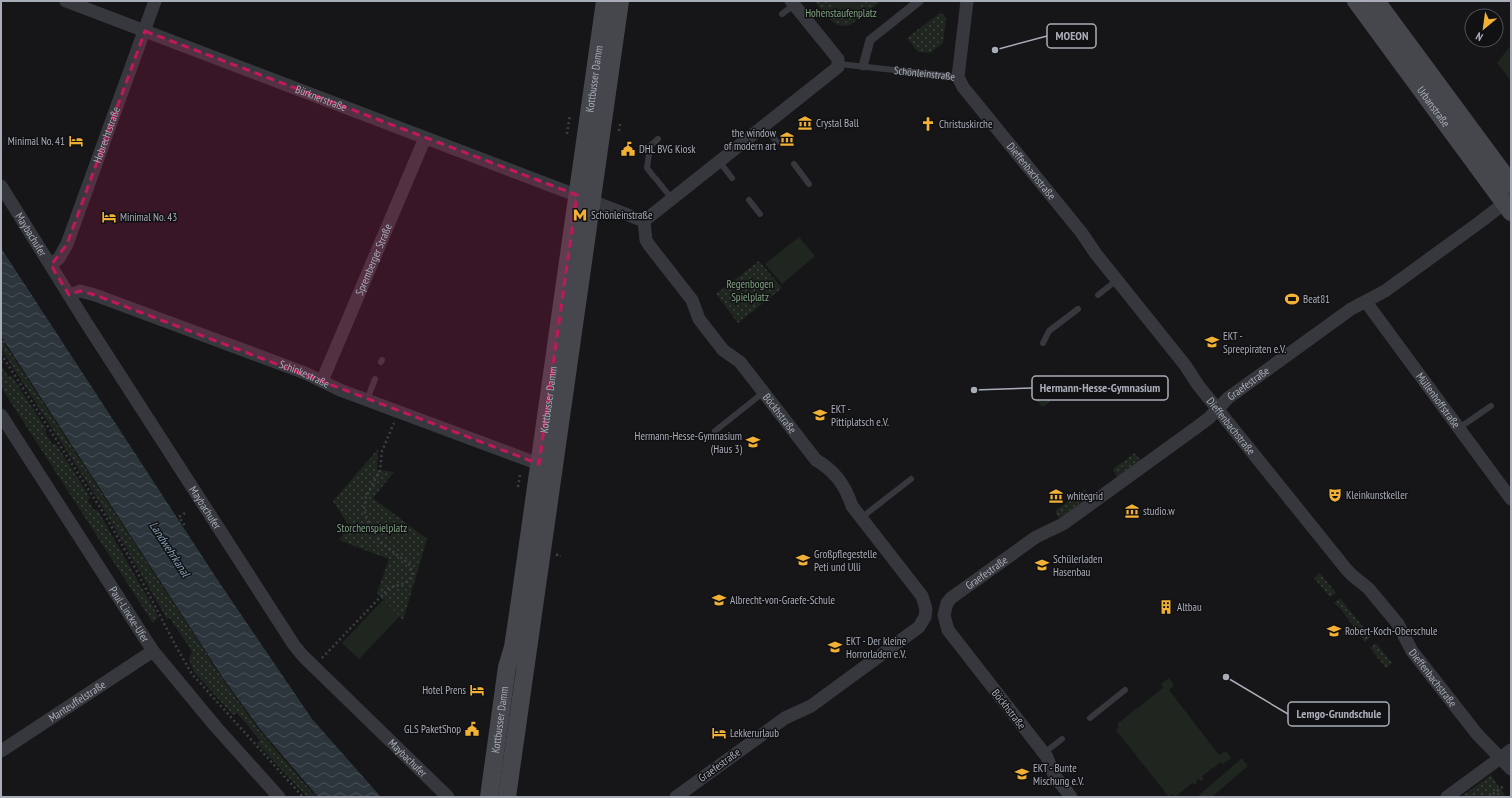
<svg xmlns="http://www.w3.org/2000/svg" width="1512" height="798" viewBox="0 0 1512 798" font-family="'PT Sans Narrow',sans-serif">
<defs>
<pattern id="grass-dots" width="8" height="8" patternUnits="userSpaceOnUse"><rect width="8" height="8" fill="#1e261f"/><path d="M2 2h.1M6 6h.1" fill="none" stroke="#3c433d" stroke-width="1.8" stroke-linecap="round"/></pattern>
<pattern id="garden-furrows" width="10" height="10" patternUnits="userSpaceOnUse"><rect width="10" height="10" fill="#1e261f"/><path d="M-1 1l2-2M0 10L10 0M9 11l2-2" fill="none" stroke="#3c433d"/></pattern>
<pattern id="water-waves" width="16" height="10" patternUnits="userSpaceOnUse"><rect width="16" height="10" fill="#2c353c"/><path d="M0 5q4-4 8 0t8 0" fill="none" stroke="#485056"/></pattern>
</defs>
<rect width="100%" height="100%" fill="#161618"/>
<g fill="url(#grass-dots)">
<path d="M815 1H881L850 25C832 29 824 13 815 1Z"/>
<path d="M940 13 944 15 946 19 943 43 930 53 918 52 907 38Z"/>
<path d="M759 261 782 288 738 323 716 294Z"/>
<path d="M1 338 222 678 259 730 316 797H307L257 743 260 740 237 713 233 715 194 672 189 659 192 651 170 618 167 619 99 501 1 349Z"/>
<path d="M1 359 3 362 1 365 8 376H12L46 429 45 432 52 444H56L90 497 88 501 94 510H98L101 516 157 614 158 617 153 623 1 387Z"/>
<path d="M378 449 377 470 394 472 373 498 427 539 403 620 377 593 389 559 339 540 349 526 333 501Z"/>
<path d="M1135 453 1141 461 1117 477 1113 469Z"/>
<path d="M1085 489 1090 496 1059 519 1055 511Z"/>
<path d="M1320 573 1336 593 1330 597 1314 578Z"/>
<path d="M1340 598 1371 637 1365 642 1340 608 1334 603Z"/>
<path d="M1376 643 1392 663 1386 668 1370 648Z"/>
<path d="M1491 775 1506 797H1461Z"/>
</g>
<path fill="url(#garden-furrows)" d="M1062 375 1070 386 1042 407 1034 396Z"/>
<g fill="#1e261f">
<path d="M832 1H862L844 16Z"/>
<path d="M1511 45V81L1497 63Z"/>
<path d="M799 237 815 256 782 284 765 264Z"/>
<path d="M383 600 400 616 359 659 342 643Z"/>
<path d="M1169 678 1174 685 1169 690 1219 755 1226 751 1231 758 1223 764 1221 762 1202 776 1204 779 1201 781 1199 779 1196 781 1197 783 1195 785 1192 783 1175 797 1172 794 1169 797 1116 730 1119 727 1117 724 1163 688 1161 684Z"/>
<path d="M1242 758 1248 766 1212 797H1197Z"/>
</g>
<path fill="url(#water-waves)" d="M1 248 219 582 312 719 381 797H318L260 729 223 678 1 336Z"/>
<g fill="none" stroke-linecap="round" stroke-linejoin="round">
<g stroke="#3d3f44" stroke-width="2.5" stroke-dasharray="2 3" stroke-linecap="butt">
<path d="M619 131 620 124H623"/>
<path d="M567 134 570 115"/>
<path d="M3 341 5 345"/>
<path d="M1 354 103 512 133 564 178 650 192 674 303 797"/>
<path d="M518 487 520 475"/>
<path d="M185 513 179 517 185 526"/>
<path d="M558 554 557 555 561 556"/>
<path d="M322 658 389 588C401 584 421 582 408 563L380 542 367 520 364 509 366 497 380 470 382 451 394 423"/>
<path d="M1489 797 1505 785"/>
</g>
<g stroke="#37383d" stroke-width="6">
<path d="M782 14 794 5"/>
<path id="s1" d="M839 64 958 77"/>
<path d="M764 126 777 142"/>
<path d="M719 161 732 178"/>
<path d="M794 164 809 184"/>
<path d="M654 177 647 168 650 146 658 139"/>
<path d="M656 179 672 199"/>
<path d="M749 200 760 214"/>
<path d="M1098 295 1117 280"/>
<path d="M1043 343 1049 331 1078 309"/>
<path d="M381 362 382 360"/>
<path d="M367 400 375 379"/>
<path d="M1459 428 1491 406"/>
<path d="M715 431 764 392"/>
<path d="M861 518 911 479"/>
<path d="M1090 718 1125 690"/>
<path d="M1044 753 1062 739"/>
</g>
<path stroke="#37383d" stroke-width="9" d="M863 66 870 40 919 1"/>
<g stroke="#37383d" stroke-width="13">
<path id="s2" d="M66 1 644 221"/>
<path id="s3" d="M967 1 958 77 963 87 1081 232 1096 254 1185 365 1198 385 1347 570 1353 576 1368 588 1398 624 1412 651 1477 734 1511 769"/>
<path id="s4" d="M1 186 87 324 294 645 303 656 448 797"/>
<path id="s5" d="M644 221 646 240 649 245 692 300 699 319 723 350 740 362 816 460C835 471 845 485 852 506L922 596 926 609 925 617 919 627 811 706 785 718 676 797"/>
<path d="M644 221 838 67V59L791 1"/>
<path id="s6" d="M51 265 59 258 67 244 155 1"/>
<path id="s7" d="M69 295 80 291 95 295 305 373 340 390 539 464"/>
<path id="s8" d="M1366 302 1511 499"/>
<path id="s9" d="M322 381 425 138"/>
<path id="s10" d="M1 415 153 651 216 727 279 797"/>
<path id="s11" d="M1 751 153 651"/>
<path id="s12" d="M1071 797 1054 775 1047 757 948 630 944 615 947 603 951 598 1036 537 1063 524 1197 427 1209 418 1228 398 1351 309 1385 291 1480 222 1511 198"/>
<path d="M1447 797 1511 750"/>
</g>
<g stroke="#45474d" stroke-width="18">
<path id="s13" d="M1356 1 1511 212"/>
<path d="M1376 1 1511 184"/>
<path id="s14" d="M489 797 507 667 513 647 519 607 605 1"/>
<path d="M507 797 620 1"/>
</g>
</g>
<path fill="#c2185b" fill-opacity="0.2" stroke="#c2185b" stroke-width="3" stroke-dasharray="8 5" stroke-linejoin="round" d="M145 31 577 195 539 464 95 295 80 291 69 295 51 265 67 244Z"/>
<defs>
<symbol id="museum-bare" viewBox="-9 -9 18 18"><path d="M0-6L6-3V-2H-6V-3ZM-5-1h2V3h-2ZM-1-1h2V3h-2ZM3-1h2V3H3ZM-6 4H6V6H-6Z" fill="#f2b134" stroke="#111113" stroke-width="2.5" paint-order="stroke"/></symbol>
<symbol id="church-bare" viewBox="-9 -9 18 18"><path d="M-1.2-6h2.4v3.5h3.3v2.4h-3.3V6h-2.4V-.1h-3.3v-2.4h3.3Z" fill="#f2b134" stroke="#111113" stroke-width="2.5" paint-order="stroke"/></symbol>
<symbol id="hotel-bare" viewBox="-9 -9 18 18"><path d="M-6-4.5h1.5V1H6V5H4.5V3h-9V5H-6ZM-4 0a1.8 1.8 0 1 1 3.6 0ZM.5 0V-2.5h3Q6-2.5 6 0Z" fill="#f2b134" stroke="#111113" stroke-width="2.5" paint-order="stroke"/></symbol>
<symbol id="civic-bare" viewBox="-9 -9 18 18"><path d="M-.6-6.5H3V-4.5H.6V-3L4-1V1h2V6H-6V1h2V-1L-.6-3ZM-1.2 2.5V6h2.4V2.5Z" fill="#f2b134" stroke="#111113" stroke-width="2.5" paint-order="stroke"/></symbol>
<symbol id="metro-bare" viewBox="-9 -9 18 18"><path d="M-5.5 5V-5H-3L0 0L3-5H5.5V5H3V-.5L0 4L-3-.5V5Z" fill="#f2b134" stroke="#111113" stroke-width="2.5" paint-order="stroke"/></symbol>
<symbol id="stadium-bare" viewBox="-9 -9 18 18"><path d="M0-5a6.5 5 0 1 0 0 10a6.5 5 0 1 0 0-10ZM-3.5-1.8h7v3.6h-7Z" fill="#f2b134" stroke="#111113" stroke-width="2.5" paint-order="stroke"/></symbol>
<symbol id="school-bare" viewBox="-9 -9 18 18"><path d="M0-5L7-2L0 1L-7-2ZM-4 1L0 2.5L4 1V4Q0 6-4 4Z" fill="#f2b134" stroke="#111113" stroke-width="2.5" paint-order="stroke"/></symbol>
<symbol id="theatre-bare" viewBox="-9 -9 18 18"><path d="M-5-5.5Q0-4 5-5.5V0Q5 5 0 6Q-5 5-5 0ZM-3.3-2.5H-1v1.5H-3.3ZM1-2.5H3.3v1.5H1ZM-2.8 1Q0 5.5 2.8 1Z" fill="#f2b134" stroke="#111113" stroke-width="2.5" paint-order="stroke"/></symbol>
<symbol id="building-bare" viewBox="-9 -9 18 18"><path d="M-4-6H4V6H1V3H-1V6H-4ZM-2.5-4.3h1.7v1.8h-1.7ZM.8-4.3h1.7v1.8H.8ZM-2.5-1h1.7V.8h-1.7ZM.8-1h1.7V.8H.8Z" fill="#f2b134" stroke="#111113" stroke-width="2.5" paint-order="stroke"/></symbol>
</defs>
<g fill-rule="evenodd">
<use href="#museum-bare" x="795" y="113" width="20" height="20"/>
<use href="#church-bare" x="918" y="114" width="20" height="20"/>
<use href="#museum-bare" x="777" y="129" width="20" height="20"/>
<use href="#hotel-bare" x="66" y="131" width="20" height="20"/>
<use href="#civic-bare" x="618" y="139" width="20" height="20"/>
<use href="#metro-bare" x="570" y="205" width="20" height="20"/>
<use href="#hotel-bare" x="99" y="207" width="20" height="20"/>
<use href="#stadium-bare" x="1282" y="289" width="20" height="20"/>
<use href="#school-bare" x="1202" y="332" width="20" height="20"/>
<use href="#school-bare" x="810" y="405" width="20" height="20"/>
<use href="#school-bare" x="743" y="432" width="20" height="20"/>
<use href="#theatre-bare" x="1325" y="485" width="20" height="20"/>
<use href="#museum-bare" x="1046" y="486" width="20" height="20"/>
<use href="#museum-bare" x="1122" y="501" width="20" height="20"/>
<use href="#school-bare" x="793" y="550" width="20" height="20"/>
<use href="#school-bare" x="1032" y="555" width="20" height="20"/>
<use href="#school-bare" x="709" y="590" width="20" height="20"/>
<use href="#building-bare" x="1156" y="597" width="20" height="20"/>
<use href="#school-bare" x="1324" y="621" width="20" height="20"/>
<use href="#school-bare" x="825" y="637" width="20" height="20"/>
<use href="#hotel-bare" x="467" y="680" width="20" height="20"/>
<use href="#civic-bare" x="462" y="719" width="20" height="20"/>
<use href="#hotel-bare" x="709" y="723" width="20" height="20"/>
<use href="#school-bare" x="1012" y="764" width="20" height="20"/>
</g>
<g text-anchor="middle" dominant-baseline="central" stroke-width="3" stroke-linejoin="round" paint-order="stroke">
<g font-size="11" fill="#7fa381" stroke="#111113">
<text x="841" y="13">Hohenstaufenplatz</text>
<text x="750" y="284">Regenbogen<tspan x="750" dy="13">Spielplatz</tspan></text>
<text x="372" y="528">Storchenspielplatz</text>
</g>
<g font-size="11" fill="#a8adb8" stroke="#111113">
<text stroke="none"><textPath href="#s1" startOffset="86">Schönleinstraße</textPath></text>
<text stroke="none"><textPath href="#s14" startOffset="726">Kottbusser Damm</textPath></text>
<text stroke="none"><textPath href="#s2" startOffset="273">Bürknerstraße</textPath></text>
<text stroke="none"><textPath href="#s13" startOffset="131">Urbanstraße</textPath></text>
<text stroke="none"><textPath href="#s6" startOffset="143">Hobrechtstraße</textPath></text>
<text stroke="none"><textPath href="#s3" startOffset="196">Dieffenbachstraße</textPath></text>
<text stroke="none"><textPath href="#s4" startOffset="57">Maybachufer</textPath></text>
<text stroke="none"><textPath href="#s9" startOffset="132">Spremberger Straße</textPath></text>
<text stroke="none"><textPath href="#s7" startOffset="251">Schinkestraße</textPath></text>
<text stroke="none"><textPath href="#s12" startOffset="610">Graefestraße</textPath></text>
<text stroke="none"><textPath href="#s14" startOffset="402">Kottbusser Damm</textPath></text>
<text stroke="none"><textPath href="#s8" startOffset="122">Müllenhoffstraße</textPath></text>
<text stroke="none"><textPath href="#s5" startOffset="240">Böckhstraße</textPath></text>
<text stroke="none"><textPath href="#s3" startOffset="520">Dieffenbachstraße</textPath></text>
<text stroke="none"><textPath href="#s4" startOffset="381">Maybachufer</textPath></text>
<text stroke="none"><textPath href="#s12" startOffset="286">Graefestraße</textPath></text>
<text stroke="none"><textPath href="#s10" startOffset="237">Paul-Lincke-Ufer</textPath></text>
<text stroke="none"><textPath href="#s3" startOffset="844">Dieffenbachstraße</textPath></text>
<text stroke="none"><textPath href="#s11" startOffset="91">Manteuffelstraße</textPath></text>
<text transform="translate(1009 709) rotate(52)">Böckhstraße</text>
<text stroke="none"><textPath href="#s14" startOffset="78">Kottbusser Damm</textPath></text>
<text stroke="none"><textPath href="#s4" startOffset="705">Maybachufer</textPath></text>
<text transform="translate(719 765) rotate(-36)">Graefestraße</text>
</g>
<g font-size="11" fill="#a8adb8" stroke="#111113" text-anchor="start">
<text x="816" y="123">Crystal Ball</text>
<text x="939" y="124">Christuskirche</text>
<text x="776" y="133" text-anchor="end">the window<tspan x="776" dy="13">of modern art</tspan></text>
<text x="65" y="141" text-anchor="end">Minimal No. 41</text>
<text x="639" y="149">DHL BVG Kiosk</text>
<text x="591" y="215">Schönleinstraße</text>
<text x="120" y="217">Minimal No. 43</text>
<text x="1303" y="299">Beat81</text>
<text x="1223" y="336">EKT -<tspan x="1223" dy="13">Spreepiraten e.V.</tspan></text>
<text x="831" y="409">EKT -<tspan x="831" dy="13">Pittiplatsch e.V.</tspan></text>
<text x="742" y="436" text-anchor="end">Hermann-Hesse-Gymnasium<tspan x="742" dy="13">(Haus 3)</tspan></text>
<text x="1346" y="495">Kleinkunstkeller</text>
<text x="1067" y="496">whitegrid</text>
<text x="1143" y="511">studio.w</text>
<text x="814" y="554">Großpflegestelle<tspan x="814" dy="13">Peti und Ulli</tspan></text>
<text x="1053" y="559">Schülerladen<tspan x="1053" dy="13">Hasenbau</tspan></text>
<text x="730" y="600">Albrecht-von-Graefe-Schule</text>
<text x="1177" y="607">Altbau</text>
<text x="1345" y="631">Robert-Koch-Oberschule</text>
<text x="846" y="641">EKT - Der kleine<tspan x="846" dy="13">Horrorladen e.V.</tspan></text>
<text x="466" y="690" text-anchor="end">Hotel Prens</text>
<text x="461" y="729" text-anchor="end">GLS PaketShop</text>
<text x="730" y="733">Lekkerurlaub</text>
<text x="1033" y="768">EKT - Bunte<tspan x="1033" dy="13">Mischung e.V.</tspan></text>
</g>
<g font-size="12" font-style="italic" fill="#7f9bb3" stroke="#111113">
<text transform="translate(170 549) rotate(57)">Landwehrkanal</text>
</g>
</g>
<path fill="none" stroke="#a8adb8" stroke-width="1.5" d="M995 50L1047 36M974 390L1032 388M1226 677L1288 714"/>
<g fill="#a8adb8" stroke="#111113" stroke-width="1.5">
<circle cx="995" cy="50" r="4"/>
<circle cx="974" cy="390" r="4"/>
<circle cx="1226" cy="677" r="4"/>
</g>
<g fill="#111113" stroke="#a8adb8" stroke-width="1.5">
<rect x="1047" y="24" width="49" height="24" rx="4"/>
<rect x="1032" y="376" width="136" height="24" rx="4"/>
<rect x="1288" y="702" width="101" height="24" rx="4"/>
</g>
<g font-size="12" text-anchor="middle" font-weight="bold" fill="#a8adb8">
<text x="1072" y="40">MOEON</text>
<text x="1100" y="392">Hermann-Hesse-Gymnasium</text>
<text x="1339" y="718">Lemgo-Grundschule</text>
</g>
<rect width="1512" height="798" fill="none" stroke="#a8adb8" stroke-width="4"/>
<g transform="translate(1484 28) rotate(209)"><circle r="19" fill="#111113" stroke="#4d4f55"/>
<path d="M0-3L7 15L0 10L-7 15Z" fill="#f2b134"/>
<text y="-6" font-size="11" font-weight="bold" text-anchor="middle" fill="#a8adb8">N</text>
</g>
</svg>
